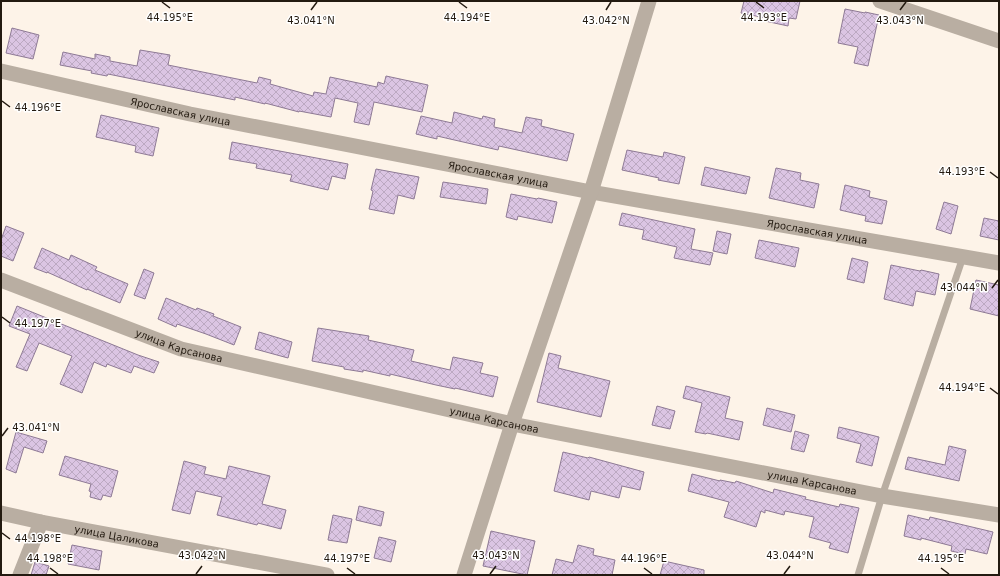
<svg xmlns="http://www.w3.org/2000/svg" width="1000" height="576" viewBox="0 0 1000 576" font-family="'DejaVu Sans',sans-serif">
<defs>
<pattern id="building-cross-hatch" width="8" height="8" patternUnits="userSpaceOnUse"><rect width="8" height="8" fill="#dbc5e3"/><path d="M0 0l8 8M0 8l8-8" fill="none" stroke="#bca9c2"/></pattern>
</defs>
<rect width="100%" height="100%" fill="#fdf3e8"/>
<g fill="url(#building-cross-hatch)" stroke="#8e7a95">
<path d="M744 1H800L796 19 789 18 788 26 765 21 766 18 741 13Z"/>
<path d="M845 9 865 13V12L879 15 868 66 854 63 858 47 838 43Z"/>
<path d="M12 28 39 35 33 59 6 53Z"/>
<path d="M140 50 170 55 168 65 257 83 259 77 271 80 270 84 313 96 314 92 326 94 330 77 377 87 378 82 384 84 386 76 428 85 422 112 374 102 369 125 354 122 358 103 335 98 331 117 299 111V112L265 103V104L235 97V100L108 74 107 76 91 73 92 71 60 65 63 52 95 59V54L110 57V61L137 66Z"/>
<path d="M454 112 482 119 483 116 495 119 494 127 522 133 526 117 542 120 541 126 574 134 567 161 499 146 498 150 437 136V139L416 134 421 116 452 123Z"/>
<path d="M101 115 159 128 153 156 135 152 136 146 96 137Z"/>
<path d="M232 142 348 164 345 179 332 176 328 190 290 181 292 175 256 168 257 164 229 159Z"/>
<path d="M627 150 663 157 664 152 685 157 679 184 658 180 659 178 622 170Z"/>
<path d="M705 167 750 177 746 194 701 185Z"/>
<path d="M776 168 801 173 800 180 819 184 814 208 769 198Z"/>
<path d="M376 169 419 177 414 199 398 195 394 214 369 209 373 191 371 190Z"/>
<path d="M443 182 488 189 486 204 440 197Z"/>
<path d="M845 185 870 191 869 197 887 201 882 224 865 221 866 216 840 210Z"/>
<path d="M511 194 537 199 538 198 557 202 552 223 518 216 517 220 506 217Z"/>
<path d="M944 202 958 206 951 234 936 229Z"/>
<path d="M622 213 695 229 691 249 713 253 710 265 674 258 677 247 642 239 644 230 619 225Z"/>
<path d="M984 218 999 221V240L980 236Z"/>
<path d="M6 226 24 233 13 261 1 256V240Z"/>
<path d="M717 231 731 234 727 254 713 251Z"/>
<path d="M759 240 799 248 795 267 755 258Z"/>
<path d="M42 248 69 260 71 255 97 267 95 270 128 284 120 303 87 289V290L47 272V273L34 268Z"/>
<path d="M852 258 868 262 864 283 847 279Z"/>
<path d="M891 265 920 271 921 270 939 274 935 295 916 291 913 306 884 299Z"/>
<path d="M144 269 154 273 145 299 134 295Z"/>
<path d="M976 280 999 285V316L970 309Z"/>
<path d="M166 298 196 310 197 308 214 314 213 316 241 327 234 345 206 334 177 324 176 327 158 319Z"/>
<path d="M17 306 138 355 159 362 154 373 134 366 131 373 107 364 106 367 94 362 82 393 60 384 72 356 39 343 27 371 16 367 30 334 9 326Z"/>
<path d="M318 328 369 336 368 340 414 350 411 361 450 370 453 357 483 363 480 373 498 377 493 397 455 388V389L436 385 390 374V376L363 370V372L344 369V367L312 361Z"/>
<path d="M259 332 292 342 288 358 255 349Z"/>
<path d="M549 353 561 356 558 368 610 381 601 417 537 402Z"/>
<path d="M686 386 730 397 725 418 743 422 739 440 707 433 706 434 695 432 702 403 683 398Z"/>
<path d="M657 406 675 411 670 429 652 425Z"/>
<path d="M767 408 795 415 791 432 763 425Z"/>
<path d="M839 427 879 437 872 466 856 462 861 444 837 438Z"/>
<path d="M795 431 809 435 804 452 791 449Z"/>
<path d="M16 432 47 441 43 453 24 447 16 473 6 469Z"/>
<path d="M949 446 966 450 959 481 905 469 908 457 945 465Z"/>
<path d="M563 452 588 458 589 457 644 472 640 490 622 486 619 498 591 491 589 500 554 491Z"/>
<path d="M65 456 118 471 111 497 103 495 101 500 90 497 91 492 89 491 91 484 59 475Z"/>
<path d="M184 461 206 467 204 474 226 479 229 466 270 476 262 504 286 510 281 529 258 523 257 525 217 515 222 497 196 491 190 514 172 510Z"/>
<path d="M692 474 720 481V480L735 483 736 481 773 493 774 489 806 497 805 499 839 507 840 504 859 508 848 553 829 548 831 543 809 537 814 517 785 511 784 515 765 510V513L761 511 756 527 724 517 729 502 688 491Z"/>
<path d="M359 506 384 512 381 526 356 520Z"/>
<path d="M333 515 352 519 347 543 328 540Z"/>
<path d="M908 515 929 520 930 517 993 532 987 554 966 549 965 554 951 551 952 546 921 538V540L904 536Z"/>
<path d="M491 531 535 541 527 575 483 566Z"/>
<path d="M379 537 396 541 391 562 374 558Z"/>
<path d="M72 545 102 551 99 570 68 564Z"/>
<path d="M578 545 594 549 593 555 615 560 612 575H552L556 559 573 563Z"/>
<path d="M664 561 704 570V575H660Z"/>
<path d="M35 562 49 566 46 575H31Z"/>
</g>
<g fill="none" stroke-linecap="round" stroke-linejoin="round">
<path stroke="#b9aea2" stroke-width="7" d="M858 575 882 496 963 257"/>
<g stroke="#b9aea2" stroke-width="15">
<path d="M880 1 999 41"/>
<path id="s1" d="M1 71 190 114 591 192 999 263"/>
<path id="s2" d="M1 280 181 349 512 424 882 496 999 515"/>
<path id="s3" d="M1 513 41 522 327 575"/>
<path d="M20 575 41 522"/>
<path d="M464 575 512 424 591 192 649 1"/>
</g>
</g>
<path fill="none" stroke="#231a10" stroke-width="1.5" d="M162 2 170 8M459 2 467 8M756 2 764 8M311 10 317 2M606 10 611 2M900 10 906 2M2 101 10 107M990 172 998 178M992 288 998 280M2 317 10 323M990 388 998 394M2 436 8 428M2 533 10 539M50 568 58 574M347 568 355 574M644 568 652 574M941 568 949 574M196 574 202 566M490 574 496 566M784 574 790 566"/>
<g text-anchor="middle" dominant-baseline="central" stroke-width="3" stroke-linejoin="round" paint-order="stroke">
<g font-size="10" fill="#231a10" stroke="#fff">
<text stroke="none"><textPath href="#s1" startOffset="184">Ярославская улица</textPath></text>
<text stroke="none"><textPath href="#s1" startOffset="508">Ярославская улица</textPath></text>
<text stroke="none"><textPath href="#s1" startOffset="832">Ярославская улица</textPath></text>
<text stroke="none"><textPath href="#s2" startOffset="190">улица Карсанова</textPath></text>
<text stroke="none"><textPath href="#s2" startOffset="514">улица Карсанова</textPath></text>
<text stroke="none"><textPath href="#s2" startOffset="838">улица Карсанова</textPath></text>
<text stroke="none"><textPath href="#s3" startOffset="118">улица Цаликова</textPath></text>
</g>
</g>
<g font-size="10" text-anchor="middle" fill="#231a10" stroke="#fff" stroke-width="3" stroke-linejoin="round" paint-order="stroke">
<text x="170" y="21">44.195°E</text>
<text x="467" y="21">44.194°E</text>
<text x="764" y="21">44.193°E</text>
<text x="311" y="24">43.041°N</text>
<text x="606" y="24">43.042°N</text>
<text x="900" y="24">43.043°N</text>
<text x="38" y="111">44.196°E</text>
<text x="962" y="175">44.193°E</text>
<text x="964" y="291">43.044°N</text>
<text x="38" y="327">44.197°E</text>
<text x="962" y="391">44.194°E</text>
<text x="36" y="431">43.041°N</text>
<text x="38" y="542">44.198°E</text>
<text x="202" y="559">43.042°N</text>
<text x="496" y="559">43.043°N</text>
<text x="790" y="559">43.044°N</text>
<text x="50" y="562">44.198°E</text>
<text x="347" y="562">44.197°E</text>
<text x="644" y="562">44.196°E</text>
<text x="941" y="562">44.195°E</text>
</g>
<rect width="1000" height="576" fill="none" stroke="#231a10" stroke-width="4"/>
</svg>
